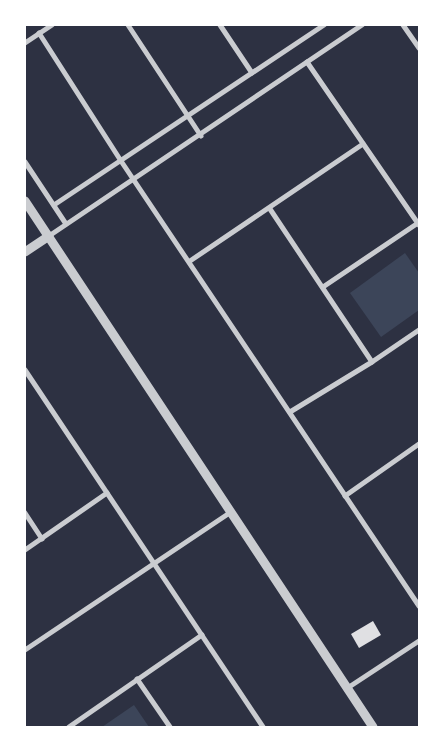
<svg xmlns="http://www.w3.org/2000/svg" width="444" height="752" viewBox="0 0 444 752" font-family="Arial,sans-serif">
<rect width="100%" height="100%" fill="#2d3142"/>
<g fill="#3c4559">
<path d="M405 253 419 273V310L381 337 350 293Z"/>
<path d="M134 705 149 727H102Z"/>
</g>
<path fill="#e0e0e3" d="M373 621 381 635 359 648 351 634Z"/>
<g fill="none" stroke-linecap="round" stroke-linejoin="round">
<g stroke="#caccd0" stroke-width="5">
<path d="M128 25 201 136"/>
<path d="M220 25 252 73"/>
<path d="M403 25 419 48"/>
<path d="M39 33 121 161 419 606"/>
<path d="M25 43 52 25"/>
<path d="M307 62 419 225"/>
<path d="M25 162 66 224"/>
<path d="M54 205 324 25"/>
<path d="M270 209 372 362 290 412"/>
<path d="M49 236 362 25"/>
<path d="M190 261 363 144"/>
<path d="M323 287 418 223"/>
<path d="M372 362 419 330"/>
<path d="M25 370 263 727"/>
<path d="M345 496 419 444"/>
<path d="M25 513 42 539"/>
<path d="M25 550 107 493"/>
<path d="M25 650 231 512"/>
<path d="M137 679 170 727"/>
<path d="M346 689 419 641"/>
<path d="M69 727 202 635"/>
</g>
<g stroke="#caccd0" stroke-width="9">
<path d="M25 201 373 727"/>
<path d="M25 252 49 236"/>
</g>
</g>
<rect width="444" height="752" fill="none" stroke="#ffffff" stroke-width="52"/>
</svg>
